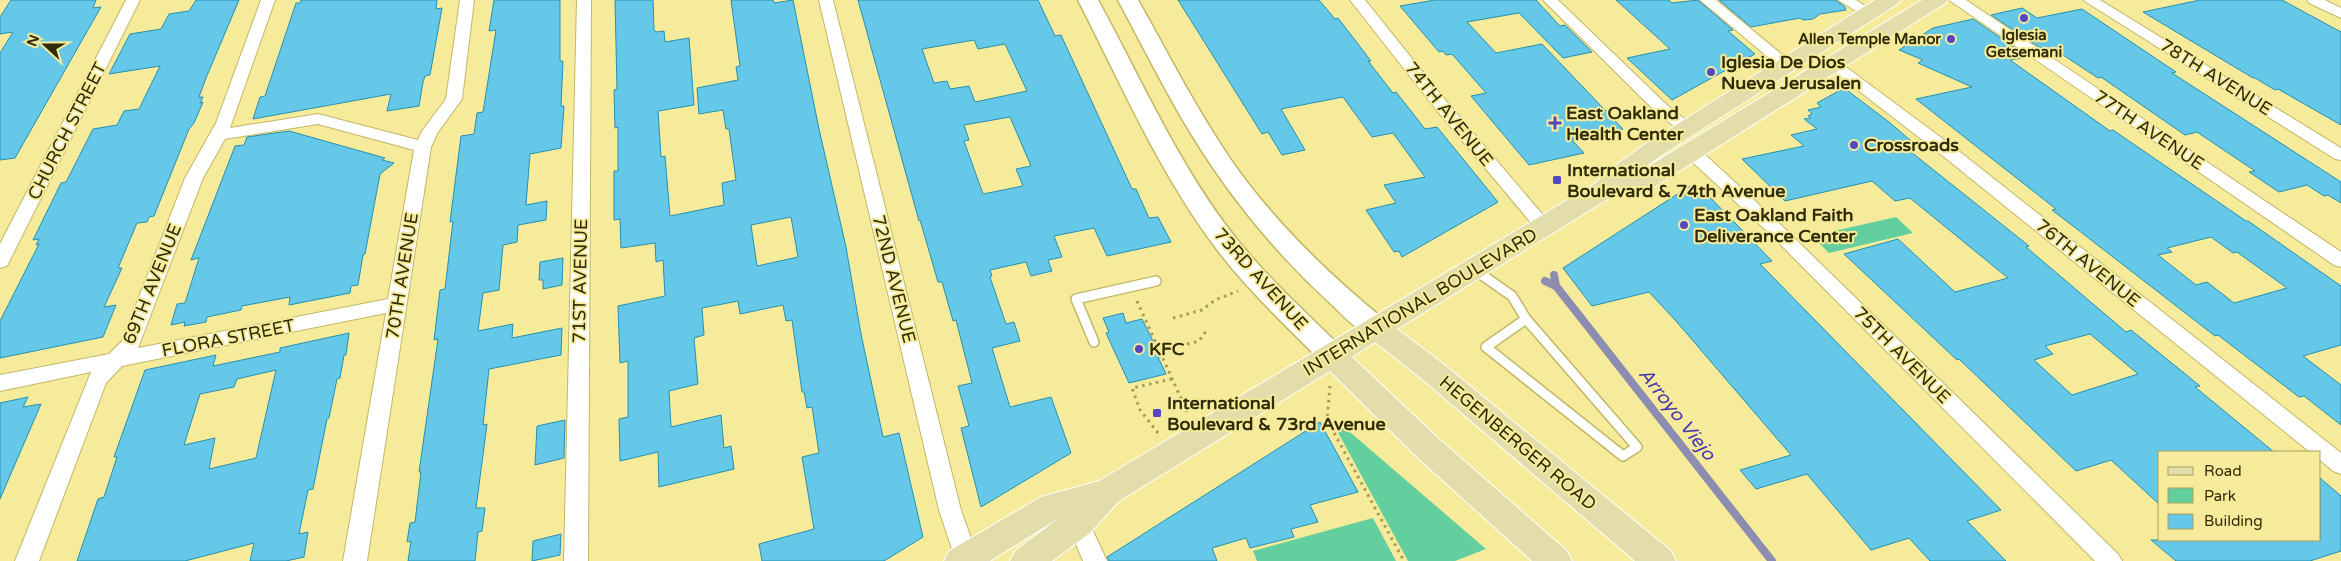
<svg xmlns="http://www.w3.org/2000/svg" width="2341" height="561" viewBox="0 0 2341 561" font-family="'Varela Round',sans-serif">
<rect width="100%" height="100%" fill="#f6eb9a"/>
<g fill="#64cf9e">
<path d="M1896 217 1913 233 1829 253 1812 236Z"/>
<path d="M1335 427H1344L1486 549 1455 561H1408Z"/>
<path d="M1373 518 1396 561H1257L1253 551Z"/>
</g>
<g fill="none" stroke-linecap="round" stroke-linejoin="round">
<g stroke="#8c8db0" stroke-width="8">
<path d="M1554 275 1556 286"/>
<path d="M1545 281 1556 286 1772 561"/>
</g>
</g>
<g fill="#65c8e8" stroke="#2591b0" fill-rule="evenodd">
<path d="M11 0H96L93 8 101 7 15 158 0 160V53L13 32 0 34V17Z"/>
<path d="M196 0H239L206 78 199 97H203L200 103 203 102 194 123 189 129 154 216 149 217 147 222 137 223 118 268H122L104 307 116 305 103 337 0 358V321L39 244 36 245 39 239 33 240 61 183 66 182 93 129 117 125 124 111 139 109 160 66 109 74 130 34 161 29 169 14 189 11Z"/>
<path d="M301 0H437L436 9 442 8 430 75 425 76 423 82 419 106 387 111 391 94 253 119 260 97 265 96 296 3H300Z"/>
<path d="M494 0H560V61H563L561 106H564L561 148 530 154 526 205 547 201 546 220 518 225 517 242 503 245 499 290 483 293 478 331 513 324 512 338 562 328 561 355 489 369 483 425 487 424 476 508H485L482 531 478 532 475 561H408L411 541 407 542 410 523 415 522 421 472H419L438 339 434 340 440 290 445 289 453 221 450 222 461 136 474 134 477 113 483 112 496 30 489 31Z"/>
<path d="M615 0H653L654 30 656 32 664 31 665 42 689 38 694 105 658 111 661 157 665 156 670 216 724 205 722 183 736 180 729 129H726L723 110 699 114 697 88 738 80 736 67 740 66 731 0H773L774 3 793 0 819 129 846 247 861 334 883 437 899 433 923 537 884 561H762L759 544 814 529 802 457 819 453 812 407 807 408 804 392H802L792 320 786 321 783 305 740 314 738 301 702 308 704 335 694 338 698 384 669 391 671 427 721 415 724 448 731 446 734 469 659 487 658 452 620 461 619 419 628 417V361L620 363 618 306 665 296 663 260 656 262 655 243 621 248 620 219 614 220V171H618V127L615 128 614 90 617 89ZM791 217 798 257 757 266 751 225Z"/>
<path d="M858 0H1038L1055 36 1061 35 1132 189H1136L1149 218 1158 217 1171 242 1107 256 1094 228 1054 236 1062 257 1048 260 1052 271 1031 276 1026 262 990 270 992 276 990 277 1006 324 1014 322 1020 341 992 348 1010 407 1051 397 1071 453 981 507 961 428 969 426 958 386 972 383 956 320 953 321 942 282H938L920 220 919 221ZM974 40 978 49 1005 44 1027 91 975 102 969 86 950 89 947 81 934 83 922 49ZM1010 117 1031 166 1016 169 1023 186 983 194 964 141 969 140 964 125Z"/>
<path d="M1178 0H1319L1335 19 1338 18 1371 61H1368L1393 93 1396 92 1425 129 1437 127 1498 202 1402 257 1399 251 1394 252 1366 210 1396 203 1384 185 1425 177 1393 133 1372 137 1343 97 1281 109 1305 150 1282 155 1268 132 1262 134Z"/>
<path d="M1435 0H1536L1560 26 1565 25 1592 52 1563 58 1519 13 1467 22 1496 53 1542 44 1623 129 1572 140 1584 153 1529 165 1471 96 1486 93 1452 54 1446 55 1443 51 1439 52 1400 6Z"/>
<path d="M1616 0H1669L1672 3 1698 0 1733 30 1728 31 1755 54 1672 100 1627 58 1670 49Z"/>
<path d="M1719 0H1836L1845 7 1846 10 1820 14 1813 19 1803 20 1800 18 1751 27Z"/>
<path d="M2200 0H2282L2341 32V125L2278 89 2275 90 2255 78H2253L2143 12Z"/>
<path d="M2022 8 2037 18 2082 9 2176 72 2172 73 2341 182V203L2328 195 2324 196 2307 185 2279 192 2249 172 2255 171 2197 132 2185 135 2101 77 2098 78 2057 51 2048 53 1991 15Z"/>
<path d="M1973 19 2028 57 2010 60 2110 131 2113 130 2126 139 2246 221H2248L2341 286V345L2303 356 2341 385V425L2304 396 2299 397 2218 335 2215 336 2073 226 2052 210 2056 209 1916 99 1972 87 1918 63 1923 60 1899 50 1933 28ZM2211 237 2233 253 2237 252 2287 288 2234 303 2207 282 2196 285 2158 255 2172 252 2167 248Z"/>
<path d="M1844 88 1889 122 1917 146 1906 148 2029 246 2026 247 2126 332 2131 330 2200 386 2195 387 2274 452H2160V505L2111 460 2076 471 1959 359 1957 360 1844 254 1898 239 1955 292 2008 278 1910 198 1895 201 1872 181 1785 201 1742 159 1804 146 1791 135 1817 129 1804 119 1811 118 1808 116 1812 114 1808 110 1821 107 1817 103ZM2090 334 2138 374 2072 395 2034 360 2053 354 2045 346Z"/>
<path d="M289 131 385 158 382 160 394 163 380 174 365 254 363 255 358 285 351 286 350 293 289 305 290 297 242 306 241 310 207 317 206 322 184 326 185 322 171 325 177 304 185 303 199 258 191 260 235 146 244 145 247 137Z"/>
<path d="M1690 186 1701 188 1772 261 1760 264 2001 510 1967 521 2006 561H1930L1909 538 1871 550 1807 474 1756 489 1740 470 1791 455 1676 321 1649 292 1592 306 1563 268Z"/>
<path d="M563 258 562 285 543 289V280H539L540 262Z"/>
<path d="M1123 313 1126 323 1142 319 1161 357H1158L1166 374 1129 383 1106 333 1109 332 1103 318Z"/>
<path d="M349 333 346 355H344L340 378 337 379 329 418 327 419 313 489 308 490 299 534 308 532 304 557 286 561H250L254 543 185 561H77L98 499 104 497 117 457H114L145 370 216 355 213 366 280 352V348ZM276 370 256 458 209 469 215 438 184 445 200 394 234 387 237 379Z"/>
<path d="M28 397 23 407 41 404 0 499V403Z"/>
<path d="M565 420 564 458 535 465 537 426Z"/>
<path d="M1320 422 1358 492 1310 505 1318 522 1291 529 1294 537 1250 548 1246 538 1212 548 1217 561H1109L1107 557Z"/>
<path d="M2320 478 2341 496V551L2310 561H2176L2151 540H2320Z"/>
<path d="M561 534 560 555 532 561 533 541Z"/>
</g>
<g fill="none" stroke-linecap="round" stroke-linejoin="round">
<defs>
<g id="service">
<path d="M1475 270 1512 296 1526 319"/>
<path d="M1526 319 1637 447 1623 456 1486 347Z"/>
<path d="M1094 342 1076 299 1156 281"/>
</g>
<g id="minor">
<path d="M126 0H140L7 266 0 268V244Z"/>
<path d="M261 0H275L230 128 318 114 418 140 422 131 446 99 460 0H474L462 99 438 132 431 147 367 561H343L386 313 122 366 106 383 39 561H15L91 372 0 391V375L109 354 122 341 185 178 216 123ZM318 124 414 150 388 299 138 348 203 178 225 139Z"/>
<path d="M577 0H591L588 561H564Z"/>
<path d="M819 0H833L961 510 978 558 976 561H956L939 510Z"/>
<path d="M1350 0H1365L1446 101 1549 222 1552 226 1549 230 1543 232 1537 230 1434 107Z"/>
<path d="M1543 0H1558L1667 105 1693 126 1695 129 1693 132H1681L1655 111Z"/>
<path d="M1700 0H1716L1791 62 1794 65 1791 68H1781Z"/>
<path d="M1838 0H1856L1876 13 1874 16H1864Z"/>
<path d="M1949 0H1966L2341 252V267L2334 265Z"/>
<path d="M2083 0H2100L2341 148V160L2335 159Z"/>
<path d="M2307 0H2325L2341 8V18L2309 3Z"/>
<path d="M1833 59 1838 61 1955 148 2341 453V474L2333 471 2320 460V452H2310L1943 156 1828 67 1825 64 1828 61Z"/>
<path d="M1692 147 1698 148 1781 225 2118 554 2122 561H2095L1769 233 1686 156 1684 152 1686 148Z"/>
<path d="M1078 514 1086 516 1107 561H1083L1067 523 1070 516Z"/>
</g>
<g id="secondary">
<path d="M1078 0H1098C1139 75 1174 155 1225 224 1259 270 1301 308 1342 348L1346 355 1342 362 1332 365 1322 362C1282 322 1240 283 1207 236 1155 163 1119 80 1078 0Z"/>
<path d="M1118 0H1138C1168 53 1195 107 1229 157 1272 220 1327 273 1386 321L1390 328 1386 335C1364 341 1345 317 1330 303 1271 249 1221 186 1181 117 1159 79 1139 39 1118 0Z"/>
</g>
<path id="primary" d="M1875 0H1901L1897 4 1665 153 1634 175 1922 0H1948L1944 4 1654 187 1611 197 1397 329 1442 363 1671 551 1676 561H1635L1422 379 1375 342 1352 357 1439 439 1567 551 1572 561H1532L1417 457 1330 371 1119 501 1090 533 1052 561H1010L1015 551 1059 518 990 561H944L949 551 1041 497 1099 481 1594 184 1620 162 1647 143Z"/>
</defs>
<use href="#service" stroke="#c2b766" stroke-width="12"/>
<use href="#minor" stroke="#c2b766" stroke-width="2"/>
<use href="#secondary" stroke="#c2b766" stroke-width="3"/>
<use href="#primary" stroke="#fff" stroke-width="2"/>
<g stroke="#a39b5d" stroke-width="3" stroke-dasharray="2.5 4.5" stroke-linecap="butt">
<path d="M1137 301 1188 414"/>
<path d="M1173 318 1202 310 1215 300 1238 291"/>
<path d="M1160 351 1199 341 1208 328"/>
<path d="M1330 386 1327 420 1404 561"/>
<path d="M1158 433 1140 410 1132 388 1172 379"/>
</g>
<use href="#service" stroke="#fff" stroke-width="9"/>
<use href="#minor" fill="#fff" fill-rule="evenodd"/>
<use href="#secondary" fill="#fff" fill-rule="evenodd"/>
<use href="#primary" fill="#e3ddab" fill-rule="evenodd"/>
</g>
<g fill="#5348bf" stroke="#f6eb9a" stroke-width="2">
<circle cx="2024" cy="18" r="5"/>
<circle cx="1951" cy="39" r="5"/>
<circle cx="1711" cy="72" r="5"/>
<path d="M1552.5 115.5h5v5h5v5h-5v5h-5v-5h-5v-5h5z"/>
<circle cx="1854" cy="145" r="5"/>
<rect x="1552" y="175" width="10" height="10" rx="2.5"/>
<circle cx="1684" cy="225" r="5"/>
<circle cx="1139" cy="349" r="5"/>
<rect x="1152" y="408" width="10" height="10" rx="2.5"/>
</g>
<g text-anchor="middle" dominant-baseline="central" stroke-width="4" stroke-linejoin="round" paint-order="stroke">
<g font-size="15" font-weight="bold" fill="#302c09" stroke="#f6eb9a">
<text x="2024" y="35">Iglesia<tspan x="2024" dy="17">Getsemani</tspan></text>
<text x="1941" y="39" text-anchor="end">Allen Temple Manor</text>
</g>
<g font-size="18" font-weight="bold" fill="#302c09" stroke="#f6eb9a" text-anchor="start">
<text x="1721" y="62">Iglesia De Dios<tspan x="1721" dy="21">Nueva Jerusalen</tspan></text>
<text x="1566" y="113">East Oakland<tspan x="1566" dy="21">Health Center</tspan></text>
<text x="1864" y="145">Crossroads</text>
<text x="1567" y="170">International<tspan x="1567" dy="21">Boulevard &amp; 74th Avenue</tspan></text>
<text x="1694" y="215">East Oakland Faith<tspan x="1694" dy="21">Deliverance Center</tspan></text>
<text x="1149" y="349">KFC</text>
<text x="1167" y="403">International<tspan x="1167" dy="21">Boulevard &amp; 73rd Avenue</tspan></text>
</g>
<g font-size="18" fill="#302c09" stroke="#f6eb9a">
<text transform="translate(2216 77) rotate(32)">78TH AVENUE</text>
<text transform="translate(1449 114) rotate(51)">74TH AVENUE</text>
<text transform="translate(2149 130) rotate(34)">77TH AVENUE</text>
<text transform="translate(67 131) rotate(-63)">CHURCH STREET</text>
<text transform="translate(2088 263) rotate(39)">76TH AVENUE</text>
<text transform="translate(402 276) rotate(-81)">70TH AVENUE</text>
<text transform="translate(894 279) rotate(76)">72ND AVENUE</text>
<text transform="translate(1261 279) rotate(48)">73RD AVENUE</text>
<text transform="translate(580 281) rotate(-89)">71ST AVENUE</text>
<text transform="translate(152 284) rotate(-68)">69TH AVENUE</text>
<text transform="translate(1420 302) rotate(-31)">INTERNATIONAL BOULEVARD</text>
<text transform="translate(228 338) rotate(-11)">FLORA STREET</text>
<text transform="translate(1902 355) rotate(45)">75TH AVENUE</text>
<text transform="translate(1518 443) rotate(40)">HEGENBERGER ROAD</text>
</g>
<g font-size="19" font-style="italic" fill="#4738af" stroke="#f6eb9a">
<text transform="translate(1677 414) rotate(52)">Arroyo Viejo</text>
</g>
</g>
<rect x="2158" y="451" width="162" height="90" fill="#f6eb9a" stroke="#a79f60"/>
<rect x="2168" y="467" width="25" height="8" fill="#e3ddab" stroke="#a79f60"/>
<text x="2204" y="476" font-size="15" fill="#302c09">Road</text>
<rect x="2168" y="488" width="25" height="15" fill="#64cf9e" stroke="#a79f60"/>
<text x="2204" y="501" font-size="15" fill="#302c09">Park</text>
<rect x="2168" y="514" width="25" height="15" fill="#65c8e8" stroke="#a79f60"/>
<text x="2204" y="526" font-size="15" fill="#302c09">Building</text>
<g transform="translate(45 45) rotate(291)" stroke="#f6eb9a" stroke-width="4" paint-order="stroke">
<path d="M0-4L9 19L0 12L-9 19Z" fill="#302c09"/>
<text y="-8" font-size="14" font-weight="bold" text-anchor="middle" fill="#302c09">N</text>
</g>
</svg>
